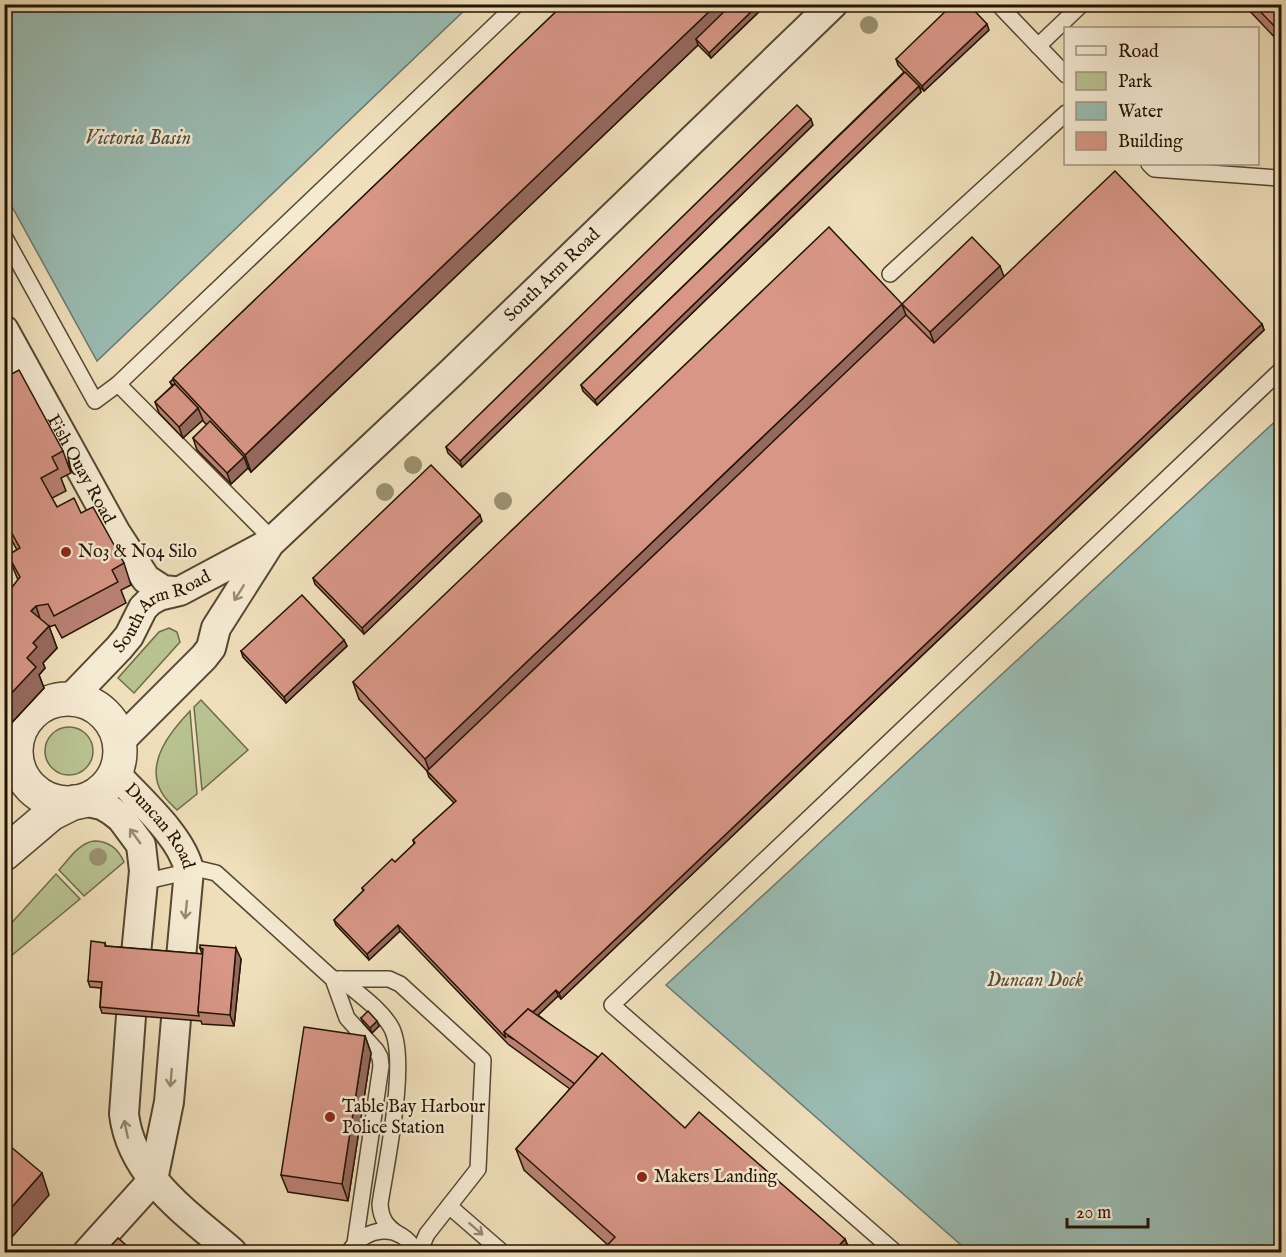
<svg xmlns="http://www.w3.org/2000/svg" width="1286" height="1257" viewBox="0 0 1286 1257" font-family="'IM FELL English',serif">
<rect width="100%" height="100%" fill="#efdfba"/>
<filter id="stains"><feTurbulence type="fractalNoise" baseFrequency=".00333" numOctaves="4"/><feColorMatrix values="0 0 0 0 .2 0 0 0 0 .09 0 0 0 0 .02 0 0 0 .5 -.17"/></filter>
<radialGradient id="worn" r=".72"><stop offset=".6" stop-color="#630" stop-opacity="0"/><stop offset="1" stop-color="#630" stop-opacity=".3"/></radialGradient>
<g fill="#b8c290" stroke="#6e6b4a" stroke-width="1.5">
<path d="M169 628 177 632 180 642 134 693 118 678 159 632Z"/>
<path d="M201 700 248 750 202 790 194 707Z"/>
<path d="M190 711 197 794 177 810C172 805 165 799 162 793 144 763 171 731 190 711Z"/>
<circle cx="69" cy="751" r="24"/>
<path d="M94 841C109 841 118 848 124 862L84 896 59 870C69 859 79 843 94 841Z"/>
<path d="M56 874 80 899 5 961V930Z"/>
</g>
<g fill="#9abcb3" stroke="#6a796d" stroke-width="1.5">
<path d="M4 5 5 4 470 5 97 361 5 194Z"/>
<path d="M1281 416V1252H969L666 985Z"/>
</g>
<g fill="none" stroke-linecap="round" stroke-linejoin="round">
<defs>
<g id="service">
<path d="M998 4 1066 75"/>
<path d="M1038 46 1082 4"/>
<path d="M1149 164 1154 169 1278 178 1282 181"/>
<path d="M4 236 95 401 118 384 517 4"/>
<path d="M890 274 1066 113"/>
<path d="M118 384 273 540"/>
<path d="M143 882 199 869 216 873 333 979 347 1018 376 1050 380 1057 381 1066 355 1243"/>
<path d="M333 979H389L400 984 483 1060 478 1169 427 1234 419 1252"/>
<path d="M341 979C357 993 380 1008 391 1027 409 1059 386 1164 380 1204 381 1219 386 1226 398 1234"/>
<path d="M449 1206 502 1252"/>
<path d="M349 1252C365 1226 401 1222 416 1252"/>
<path d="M895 1252 612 1005 1282 369"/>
</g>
<g id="minor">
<path id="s1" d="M4 330 116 533 146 579 163 590 173 591"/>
<path id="s2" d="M70 699 119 648 129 636 143 608 150 601 159 596 180 591 268 544"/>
<path id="s3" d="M119 742 204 657 211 648 216 628 270 543 452 372 833 4"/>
<path id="s4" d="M115 773C138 799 182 836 189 870L181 958"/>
<path d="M83 801 102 805 112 811 121 818 141 845 144 871 136 954"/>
<path d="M131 1016 124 1114C131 1176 188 1214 232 1252"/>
<path d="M153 1180 169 1102 176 1019"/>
<path d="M88 1252 153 1180"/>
</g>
<g id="tertiary">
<circle cx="68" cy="751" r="52"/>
<path d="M4 854 51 814 75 802"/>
</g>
</defs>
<use href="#service" stroke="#564731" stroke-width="18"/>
<use href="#minor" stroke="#564731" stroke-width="32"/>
<use href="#tertiary" stroke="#564731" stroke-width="36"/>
<use href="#service" stroke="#f5ead2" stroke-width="15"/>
<use href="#minor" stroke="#f5ead2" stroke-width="28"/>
<use href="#tertiary" stroke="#f5ead2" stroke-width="33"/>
</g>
<g fill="#9b9170">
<circle cx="869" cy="25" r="9"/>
<circle cx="413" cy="465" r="9"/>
<circle cx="385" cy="492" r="9"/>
<circle cx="503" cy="501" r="9"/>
<circle cx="98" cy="857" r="9"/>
</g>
<g fill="#b98173" stroke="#231403" stroke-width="1.5">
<path d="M564 4H767L711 58 698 45 251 472 248 468 231 484 197 450 193 438 207 425 202 420 183 438 159 413 155 402 172 386 170 382Z"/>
<path d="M1243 4H1281V44Z"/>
<path d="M989 30 924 91 919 86 921 92 597 405 583 391 581 385 904 72 898 65 896 59Z"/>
<path d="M813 125 462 467 448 453 446 447Z"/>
<path d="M1004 276 1262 324 1264 330 561 999 558 996 538 1015 685 1128 845 1239 847 1244 608 1245 524 1170 516 1149 570 1089 508 1044 400 931 369 960 336 925 334 920 363 891 362 888 395 862 414 844 413 840 454 803 429 777 427 771 359 699 353 682 902 304Z"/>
<path d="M4 370 8 376 63 451 71 473 61 478 66 491 52 498 57 507 81 513 124 563 131 585 121 590 126 603 62 638 55 625 49 627 57 648 43 663 45 668 39 675 44 688 4 731V585L10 590 18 580 8 555 17 550 4 526Z"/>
<path d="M482 521 364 634 315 584 313 578Z"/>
<path d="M344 640 347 646 286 703 243 657 241 651Z"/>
<path d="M105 943 106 946 202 954 200 948 241 959 234 1026 202 1024 201 1021 102 1013 100 1007 101 988 90 987 88 981Z"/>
<path d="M361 1018 379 1026 372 1033 363 1023Z"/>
<path d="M365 1036 371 1053 348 1201 288 1192 281 1175Z"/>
</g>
<g fill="#96695e" stroke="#231403" stroke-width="1.5">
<path d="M717 4H741L696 39 698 45 251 472 245 455Z"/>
<path d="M759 4H767L711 58 709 53Z"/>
<path d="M987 24 989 30 924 91 922 86Z"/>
<path d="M1281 28V39L1279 31Z"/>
<path d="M919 86 921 92 597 405 595 400Z"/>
<path d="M811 119 813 125 462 467 460 461Z"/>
<path d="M1000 266 1006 282 936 348 930 332Z"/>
<path d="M902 304 908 321 431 775 425 759Z"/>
<path d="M1262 324 1264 330 561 999 559 993Z"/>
<path d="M198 408 203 420 183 438 179 427Z"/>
<path d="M244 457 248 468 231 484 227 473Z"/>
<path d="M480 515 482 521 364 634 362 628Z"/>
<path d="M36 606 43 628 31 611Z"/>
<path d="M49 626 57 648 43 663 45 668 39 675 44 688 4 731V701L33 643Z"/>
<path d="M344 640 347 646 286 703 284 697Z"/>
<path d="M398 925 400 931 369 960 367 954Z"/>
<path d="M236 948 241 959 234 1026 230 1015Z"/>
<path d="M556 990 558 996 513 1039 508 1036Z"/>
<path d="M377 1021 379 1026 372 1033 370 1028Z"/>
<path d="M365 1036 371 1053 348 1201 342 1184Z"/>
<path d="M42 1173 49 1195 4 1246V1216Z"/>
<path d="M845 1239 850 1252H833Z"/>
</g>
<g fill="#d79686" stroke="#231403" stroke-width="1.5">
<path d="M564 4H717L245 455 173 378Z"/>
<path d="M732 4H759L709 53 696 39Z"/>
<path d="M953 4H968L987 24 922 86 896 59Z"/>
<path d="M1253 4H1281V29V28L1279 31Z"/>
<path d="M905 72 919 86 595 400 581 385Z"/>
<path d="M797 105 811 119 460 461 446 447Z"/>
<path d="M1115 171 1262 324 559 993 556 990 533 1012 528 1009 504 1032 506 1038 398 925 367 954 334 920 364 890 362 888 392 859 395 862 415 843 413 840 456 801 427 771 906 315 934 343Z"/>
<path d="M829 227 902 304 972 237 1000 266 930 332 902 304 425 759 353 682Z"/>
<path d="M4 370 8 376 19 370 63 451 52 457 58 469 41 478 57 507 74 498 81 513 93 507 124 563 112 570 118 582 54 616 48 604 36 606 31 611 49 626 33 643 37 647 27 658 36 667 4 701V585L10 590 20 577 8 555 20 548 4 519Z"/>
<path d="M173 380 175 384 173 385 170 382Z"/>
<path d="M175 384 198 408 179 427 155 402Z"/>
<path d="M210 421 244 457 227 473 193 438Z"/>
<path d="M431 465 480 515 362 628 313 578Z"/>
<path d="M302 595 344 640 284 697 241 651Z"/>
<path d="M91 941 105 943V946L203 954 198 1012 199 1016 100 1007 102 982 88 981Z"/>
<path d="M200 945 236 948 230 1015 198 1012 203 949 200 948Z"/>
<path d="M528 1009 598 1057 575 1084 504 1032Z"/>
<path d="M368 1011 377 1021 370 1028 361 1018Z"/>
<path d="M304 1027 365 1036 342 1184 281 1175Z"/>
<path d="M602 1053 685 1128 699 1112 845 1239 833 1252H601L615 1237 516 1149Z"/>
<path d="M4 1141 42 1173 4 1216Z"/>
<path d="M118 1238 134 1252H105Z"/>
<path d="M847 1244 857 1252H839Z"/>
</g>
<defs><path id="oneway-shaft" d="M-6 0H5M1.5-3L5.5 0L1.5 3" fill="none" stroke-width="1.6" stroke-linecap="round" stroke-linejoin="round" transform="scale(1.5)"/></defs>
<g stroke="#968a75">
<use href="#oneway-shaft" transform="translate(239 593) rotate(122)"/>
<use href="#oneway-shaft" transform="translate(135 836) rotate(-126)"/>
<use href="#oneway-shaft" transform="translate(186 910) rotate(96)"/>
<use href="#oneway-shaft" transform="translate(171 1078) rotate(95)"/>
<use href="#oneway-shaft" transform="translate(126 1129) rotate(-102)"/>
<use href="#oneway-shaft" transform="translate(476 1229) rotate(41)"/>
</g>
<g fill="#8f2418" stroke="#f5ead2" stroke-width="2">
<circle cx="66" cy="552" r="6"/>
<circle cx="330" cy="1117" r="6"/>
<circle cx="642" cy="1177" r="6"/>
</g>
<g text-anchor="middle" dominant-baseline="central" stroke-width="5" stroke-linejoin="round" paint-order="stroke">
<g font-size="18" fill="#231403" stroke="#f5ead2">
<text stroke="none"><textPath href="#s3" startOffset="642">South Arm Road</textPath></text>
<text stroke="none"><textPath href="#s1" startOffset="159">Fish Quay Road</textPath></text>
<text stroke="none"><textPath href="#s2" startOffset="130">South Arm Road</textPath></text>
<text stroke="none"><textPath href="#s4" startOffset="70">Duncan Road</textPath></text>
</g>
<g font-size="18" fill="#231403" stroke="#f5ead2" text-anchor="start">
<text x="78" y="552">No3 &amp; No4 Silo</text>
<text x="342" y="1107">Table Bay Harbour<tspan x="342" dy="21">Police Station</tspan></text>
<text x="654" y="1177">Makers Landing</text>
</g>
<g font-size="20" font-style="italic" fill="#4d4f41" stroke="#f5ead2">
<text x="138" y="138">Victoria Basin</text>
<text x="1035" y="980">Duncan Dock</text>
</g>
</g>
<rect width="1286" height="1257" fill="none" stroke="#efdfba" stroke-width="24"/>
<rect x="6" y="6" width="1274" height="1245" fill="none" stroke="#231403" stroke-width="3"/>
<rect x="12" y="12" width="1262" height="1233" fill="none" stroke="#231403" stroke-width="1.5"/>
<rect x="1064" y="27" width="195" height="138" fill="#f5ead2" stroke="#a1947f" stroke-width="1.5"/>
<rect x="1076" y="46" width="30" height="9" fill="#f5ead2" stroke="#a1947f" stroke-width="1.5"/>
<text x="1118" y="57" font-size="18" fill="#231403">Road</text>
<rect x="1076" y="72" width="30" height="18" fill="#b8c290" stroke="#a1947f" stroke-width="1.5"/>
<text x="1118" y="87" font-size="18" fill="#231403">Park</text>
<rect x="1076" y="102" width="30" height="18" fill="#9abcb3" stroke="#a1947f" stroke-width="1.5"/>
<text x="1118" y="117" font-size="18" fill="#231403">Water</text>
<rect x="1076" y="132" width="30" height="18" fill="#d79686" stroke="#a1947f" stroke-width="1.5"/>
<text x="1118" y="147" font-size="18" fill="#231403">Building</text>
<path d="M1067 1218v9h81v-9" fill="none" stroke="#231403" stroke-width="3"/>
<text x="1076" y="1218" font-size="18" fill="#231403" stroke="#f5ead2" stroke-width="4.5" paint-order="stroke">20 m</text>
<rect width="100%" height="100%" filter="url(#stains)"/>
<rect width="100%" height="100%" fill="url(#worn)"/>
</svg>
